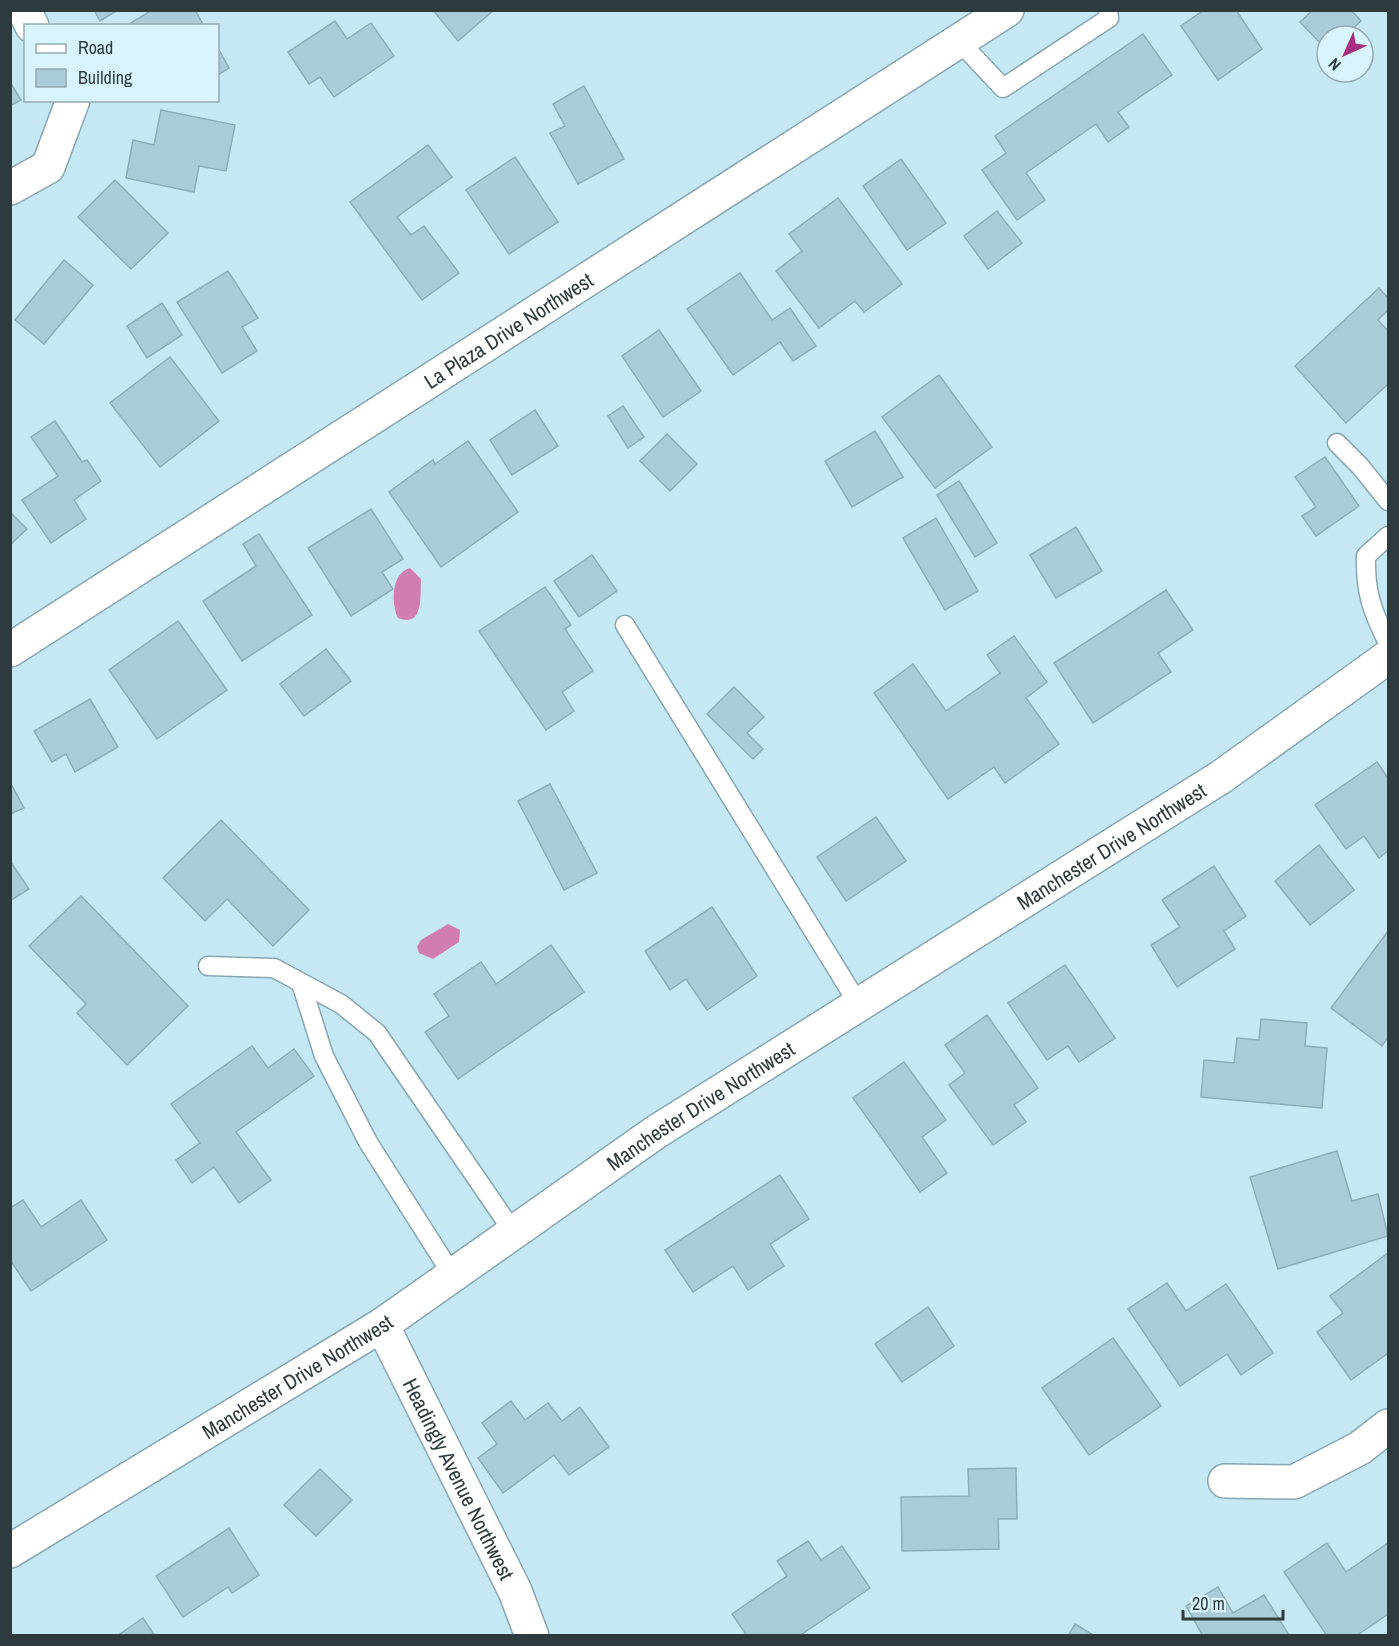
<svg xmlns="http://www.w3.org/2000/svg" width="1399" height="1646" viewBox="0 0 1399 1646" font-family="'Archivo Narrow',sans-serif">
<rect width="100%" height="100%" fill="#c6e8f4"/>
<g fill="#d07db0">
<path d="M410 568 421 579C420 596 424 628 398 618 391 603 391 573 410 568Z"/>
<path d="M448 924 460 930 459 942 433 959 419 953 417 947 421 940Z"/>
</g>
<g fill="#aaccd8" stroke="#8dadb9" stroke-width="1.5">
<path d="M94 10H118L100 21Z"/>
<path d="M152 10H195L204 26H126Z"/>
<path d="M433 10H494L458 41Z"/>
<path d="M1204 10H1236L1262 49 1218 80 1181 26Z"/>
<path d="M1313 10H1351L1361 21 1345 36H1327V50L1300 22Z"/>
<path d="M335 21 347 39 371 23 394 56 334 97 320 77 309 84 288 52Z"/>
<path d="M1143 34 1172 75 1118 112 1129 127 1108 142 1096 124 1026 173 1045 200 1017 220 982 170 1006 153 995 136Z"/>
<path d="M218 48 229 68 218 75Z"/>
<path d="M10 82 21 100 10 106Z"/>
<path d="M584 86 624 159 578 184 550 133 565 126 553 104Z"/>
<path d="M161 110 235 125 226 171 199 166 194 192 126 178 133 140 154 145Z"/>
<path d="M428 145 452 177 397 217 411 235 424 226 459 273 422 300 350 202Z"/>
<path d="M515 157 558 222 509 254 466 190Z"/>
<path d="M901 159 946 223 907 250 863 186Z"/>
<path d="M115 180 168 233 131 269 78 217Z"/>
<path d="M838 198 902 284 864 312 855 301 819 328 776 271 802 251 789 234Z"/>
<path d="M997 211 1022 243 988 269 964 236Z"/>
<path d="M64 260 93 285 44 344 15 320Z"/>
<path d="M228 271 258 318 242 327 257 351 222 373 177 302Z"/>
<path d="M740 273 772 320 790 308 816 346 793 361 780 342 733 375 687 309Z"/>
<path d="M1379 288 1388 298V310L1378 320 1388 331V384L1346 423 1295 366Z"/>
<path d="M162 303 182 335 147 358 127 326Z"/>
<path d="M659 330 701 391 663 417 622 356Z"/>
<path d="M170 357 219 421 160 467 110 403Z"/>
<path d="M939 375 992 447 935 488 882 417Z"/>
<path d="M623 406 644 437 628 448 608 416Z"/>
<path d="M535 410 558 446 512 475 490 440Z"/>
<path d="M55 421 82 462 87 460 101 481 74 500 86 519 51 543 22 500 58 476 31 437Z"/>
<path d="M875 431 903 477 852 507 825 461Z"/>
<path d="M667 434 697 464 670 491 640 461Z"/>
<path d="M468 441 518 512 441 567 389 492 433 460 435 464Z"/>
<path d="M1325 457 1359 506 1316 536 1302 516 1316 507 1295 477Z"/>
<path d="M959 481 997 543 975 557 937 495Z"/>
<path d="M371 509 403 559 382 572 393 589 351 616 308 548Z"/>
<path d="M10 512 27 529 10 545Z"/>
<path d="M936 518 978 591 945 610 903 538Z"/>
<path d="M1076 527 1102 571 1056 598 1030 555Z"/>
<path d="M259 534 312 615 242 661 203 601 256 566 243 544Z"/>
<path d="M592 555 617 591 579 617 554 581Z"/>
<path d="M545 587 571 625 565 629 593 671 562 692 574 711 546 730 479 631Z"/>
<path d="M1166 590 1193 630 1158 653 1171 672 1093 723 1054 663Z"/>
<path d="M178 621 227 690 157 739 109 670Z"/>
<path d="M1014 636 1047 682 1026 698 1059 744 1005 783 994 767 948 799 874 693 913 664 946 711 1000 673 987 655Z"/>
<path d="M326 649 351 681 304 716 280 684Z"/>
<path d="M734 687 764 717 747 733 763 749 753 759 707 714Z"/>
<path d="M90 699 118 747 75 772 66 754 52 762 34 731Z"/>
<path d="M1377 762 1388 778V851L1379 858 1364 836 1346 849 1315 805Z"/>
<path d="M10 782 24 808 10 814Z"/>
<path d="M550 784 597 873 564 890 518 801Z"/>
<path d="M876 817 906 861 846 901 817 857Z"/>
<path d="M221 820 309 910 273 946 227 899 205 921 163 878Z"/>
<path d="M1319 845 1354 890 1310 925 1275 881Z"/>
<path d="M10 861 29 889 10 901Z"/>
<path d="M1214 866 1246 916 1224 931 1235 949 1177 987 1151 945 1180 927 1162 900Z"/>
<path d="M81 896 188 1006 127 1065 77 1013 86 1004 29 946Z"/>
<path d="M712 907 757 976 707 1010 686 979 670 990 645 951Z"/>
<path d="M1388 931V1037L1382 1046 1331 1008Z"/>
<path d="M551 945 584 992 458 1079 425 1032 449 1016 434 994 481 962 496 984Z"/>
<path d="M1065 965 1115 1038 1079 1062 1068 1046 1047 1060 1008 1003Z"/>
<path d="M987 1015 1038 1088 1014 1105 1026 1122 993 1145 949 1085 965 1073 945 1045Z"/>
<path d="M1261 1019 1307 1023 1305 1046 1327 1048 1322 1108 1201 1097 1204 1060 1234 1063 1237 1038 1259 1040Z"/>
<path d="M252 1046 268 1068 294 1049 314 1076 236 1132 271 1180 239 1203 214 1167 192 1183 176 1160 200 1143 171 1104Z"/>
<path d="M904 1062 946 1120 922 1137 947 1173 920 1192 853 1098Z"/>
<path d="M1337 1151 1352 1201 1378 1194 1388 1236 1278 1269 1250 1177Z"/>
<path d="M780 1175 809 1219 770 1244 784 1266 748 1290 733 1266 693 1292 665 1250Z"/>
<path d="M23 1200 41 1227 81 1200 107 1240 31 1291 10 1260V1208Z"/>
<path d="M1388 1253V1353L1351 1380 1317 1332 1343 1313 1330 1296Z"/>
<path d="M1167 1283 1186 1311 1226 1284 1273 1353 1241 1375 1227 1354 1180 1386 1128 1309Z"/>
<path d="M928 1307 954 1346 902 1382 875 1344Z"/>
<path d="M1113 1338 1161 1406 1089 1455 1042 1388Z"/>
<path d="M511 1401 525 1420 548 1403 562 1421 580 1407 609 1447 569 1475 554 1455 503 1493 478 1458 497 1444 482 1423Z"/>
<path d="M1016 1468 1017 1519H998L999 1549 902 1551 901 1497 969 1496 968 1469Z"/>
<path d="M320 1469 352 1500 316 1536 284 1505Z"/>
<path d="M229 1528 259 1575 232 1593 228 1587 183 1617 156 1576Z"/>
<path d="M808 1541 821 1560 842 1546 870 1588 799 1636H747L732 1614 787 1576 777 1561Z"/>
<path d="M1327 1543 1346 1572 1388 1543V1614L1356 1636H1327L1284 1572Z"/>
<path d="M1218 1587 1233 1613 1264 1595 1289 1635 1203 1636 1186 1606Z"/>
<path d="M143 1618 155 1636H117Z"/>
<path d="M1075 1624 1095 1636H1068Z"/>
</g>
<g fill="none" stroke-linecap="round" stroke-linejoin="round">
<defs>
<g id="lane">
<path d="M959 41 1003 88 1109 18 1108 10"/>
<path d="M1337 443 1360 466 1388 501"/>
<path d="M1388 536 1366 556C1365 592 1372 611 1388 643"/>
<path d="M625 625 859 1005"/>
<path d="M208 966 274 968 341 1004 377 1033 514 1233"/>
<path d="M301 983 324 1056 368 1142 453 1276"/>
</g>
<g id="street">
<path d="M24 10 32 26"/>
<path d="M10 188 48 167 73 100"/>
<path id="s1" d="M10 650 1007 10"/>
<path id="s2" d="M382 1325 515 1591 532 1636"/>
<path d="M1225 1481 1294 1482 1360 1448 1388 1426"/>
<path id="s3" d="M10 1551 382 1325 656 1132 1221 777 1388 657"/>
</g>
</defs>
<use href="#lane" stroke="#86a7b2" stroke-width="21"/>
<use href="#street" stroke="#86a7b2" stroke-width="36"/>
<use href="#lane" stroke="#fff" stroke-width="18"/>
<use href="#street" stroke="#fff" stroke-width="33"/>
</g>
<g text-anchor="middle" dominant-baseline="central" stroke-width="5" stroke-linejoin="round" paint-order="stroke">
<g font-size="21" fill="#2d3b3f" stroke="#d8f4fe">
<text stroke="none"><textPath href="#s1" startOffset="592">La Plaza Drive Northwest</textPath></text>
<text stroke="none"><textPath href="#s3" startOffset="1308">Manchester Drive Northwest</textPath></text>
<text stroke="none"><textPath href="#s3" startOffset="822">Manchester Drive Northwest</textPath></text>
<text stroke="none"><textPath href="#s3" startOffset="336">Manchester Drive Northwest</textPath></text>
<text stroke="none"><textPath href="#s2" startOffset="172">Headingly Avenue Northwest</textPath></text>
</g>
</g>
<rect width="1399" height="1646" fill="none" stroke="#2d3b3f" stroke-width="24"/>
<rect x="24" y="24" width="195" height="78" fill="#d8f4fe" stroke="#94aab2" stroke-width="1.5"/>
<rect x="36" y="44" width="30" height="9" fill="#ffffff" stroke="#94aab2" stroke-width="1.5"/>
<text x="78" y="54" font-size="18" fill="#2d3b3f">Road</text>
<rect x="36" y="69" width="30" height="18" fill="#aaccd8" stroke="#94aab2" stroke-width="1.5"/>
<text x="78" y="84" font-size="18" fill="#2d3b3f">Building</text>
<g transform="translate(1345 54) rotate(225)"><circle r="28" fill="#d8f4fe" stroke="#94aab2" stroke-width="1.5"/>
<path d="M0-4.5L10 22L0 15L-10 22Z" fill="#a82e83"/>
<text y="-9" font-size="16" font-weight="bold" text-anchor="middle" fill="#2d3b3f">N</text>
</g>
<path d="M1183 1610v9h100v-9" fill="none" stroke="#2d3b3f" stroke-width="3"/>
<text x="1192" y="1610" font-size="18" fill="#2d3b3f" stroke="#d8f4fe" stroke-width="4.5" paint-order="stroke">20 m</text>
</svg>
